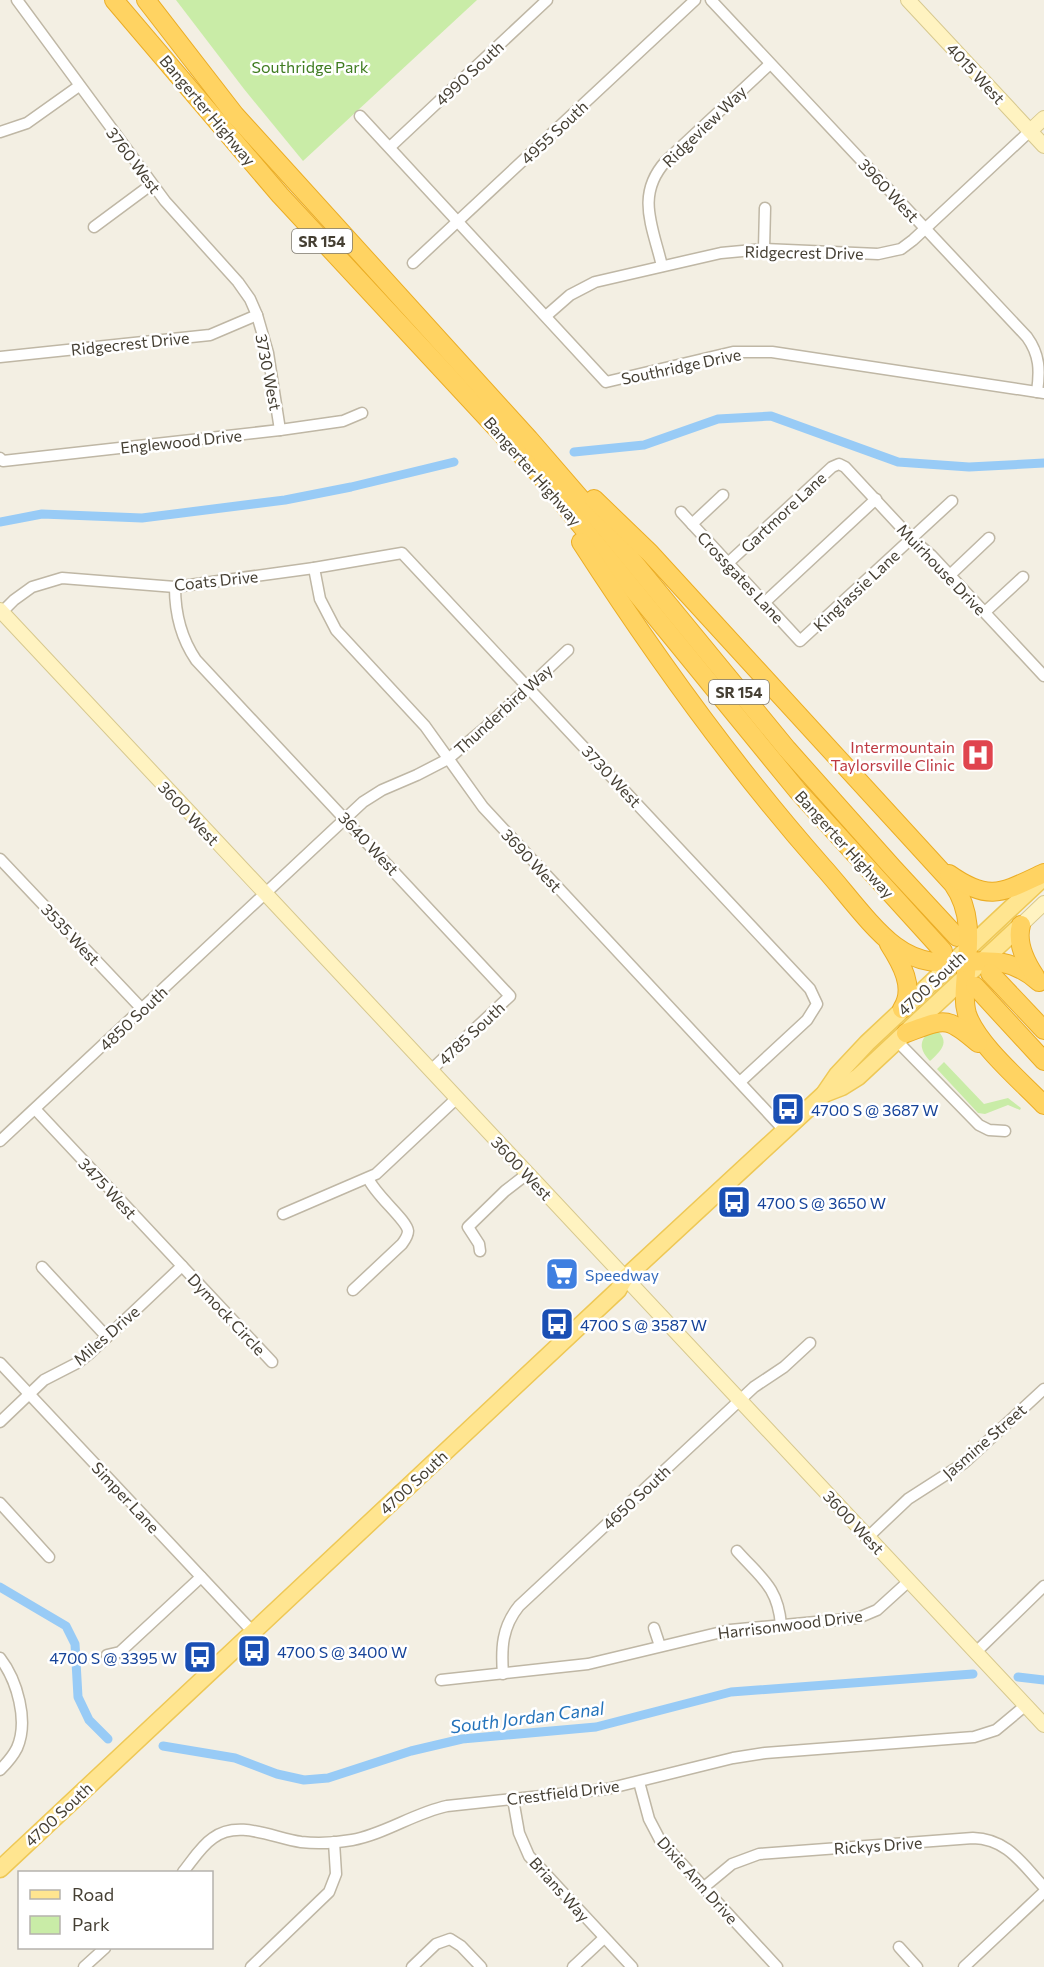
<svg xmlns="http://www.w3.org/2000/svg" width="1044" height="1967" viewBox="0 0 1044 1967" font-family="Commissioner,sans-serif">
<rect width="100%" height="100%" fill="#f3efe3"/>
<g fill="#c9eca7">
<path d="M176 0H477L303 161 244 89Z"/>
<path d="M934 1027C950 1041 944 1048 930 1061 917 1047 920 1039 934 1027Z"/>
<path d="M944 1062 984 1104 1008 1098 1021 1108 1020 1110 1008 1105 985 1114 978 1113 937 1069Z"/>
</g>
<g fill="none" stroke-linecap="round" stroke-linejoin="round">
<g stroke="#98cbf6" stroke-width="9">
<path d="M574 452 644 445 718 419 771 416 898 462 969 467 1044 463"/>
<path d="M0 522 42 514 142 518 285 500 351 487 454 462"/>
<path d="M0 1587 66 1626 75 1644 78 1697 89 1720 108 1739"/>
<path d="M1018 1677 1044 1680"/>
<path d="M163 1746 235 1758 277 1774 304 1780 328 1778 411 1751 462 1739 596 1727 731 1692 973 1674"/>
</g>
<defs>
<g id="street">
<path d="M17 0 165 201 238 282 250 299 257 315 268 353 280 430"/>
<path d="M711 0 1027 337C1040 355 1040 371 1037 392"/>
<path d="M360 116 606 382 733 352H772L1044 393"/>
<path d="M0 132 27 123 79 86"/>
<path d="M390 147 547 0"/>
<path d="M94 227 152 184"/>
<path d="M764 249 765 208"/>
<path d="M413 263 695 0"/>
<path d="M662 266C653 227 635 195 666 161L770 64"/>
<path d="M546 316 570 295 595 282 721 253 764 249 878 254 901 249 913 240 1030 131"/>
<path d="M0 357 210 335 257 315"/>
<path d="M0 458 3 461 280 430 343 421 362 413"/>
<path d="M681 512 800 641 952 501"/>
<path d="M692 524 723 495"/>
<path d="M728 563 832 467 839 464 845 467 912 539 931 555 1044 676"/>
<path d="M314 568 320 599 336 630 425 726 483 807 784 1130"/>
<path d="M950 575 989 538"/>
<path d="M175 587C175 613 181 638 196 660L510 996 431 1070"/>
<path d="M765 602 876 499"/>
<path d="M2 612 14 600 32 587 62 578 175 587 314 568 402 553 810 989 817 1004 807 1020 740 1082"/>
<path d="M985 612 1023 577"/>
<path d="M0 859 142 1009"/>
<path d="M897 1041 979 1125 989 1130 1005 1131"/>
<path d="M35 1109 272 1362"/>
<path d="M0 1141 363 802 382 790 417 775 448 759 486 727 568 650"/>
<path d="M283 1214 376 1174 457 1098"/>
<path d="M480 1251 479 1244 468 1227 505 1191 527 1174"/>
<path d="M42 1267 107 1337"/>
<path d="M353 1290 402 1244C405 1240 408 1236 408 1231 407 1220 375 1195 368 1178"/>
<path d="M0 1363 253 1632"/>
<path d="M0 1422 44 1380 79 1362 89 1354 182 1266"/>
<path d="M0 1503 49 1557"/>
<path d="M868 1537 908 1499 964 1463 1044 1389"/>
<path d="M737 1551C761 1578 778 1587 781 1625"/>
<path d="M654 1628 660 1646"/>
<path d="M976 1652 1044 1586"/>
<path d="M107 1655 120 1652 201 1577"/>
<path d="M0 1658C17 1680 29 1721 17 1748 13 1756 7 1763 0 1770"/>
<path d="M503 1674C501 1648 502 1627 519 1606L754 1387 784 1367 810 1343"/>
<path d="M441 1680 588 1664 730 1630 858 1618 877 1610 909 1581"/>
<path d="M639 1782 649 1819 660 1840 777 1967"/>
<path d="M513 1799 519 1833 529 1856 632 1967"/>
<path d="M183 1872C192 1861 201 1846 213 1838 238 1819 273 1838 301 1842 318 1844 335 1843 352 1840 385 1834 414 1813 447 1806L607 1789 733 1758 765 1753 974 1737 996 1730 1026 1705"/>
<path d="M703 1888 732 1864 759 1854 973 1838C1008 1839 1022 1864 1044 1887"/>
<path d="M899 1947 917 1967"/>
<path d="M84 1967 105 1948"/>
<path d="M251 1967 329 1892 336 1874 334 1842"/>
<path d="M412 1967 436 1944 450 1939 461 1946 481 1967"/>
<path d="M573 1967 604 1938"/>
<path d="M964 1967 1044 1892"/>
</g>
<g id="secondary">
<path d="M908 0 1044 146"/>
<path d="M1030 131 1044 118"/>
<path d="M0 610 1044 1725"/>
<path d="M1021 925 1044 903"/>
</g>
<g id="primary">
<path d="M824 1094 842 1087 858 1077 1021 925"/>
<path d="M0 1869 618 1290 625 1278 824 1094 837 1075 867 1043 1044 877"/>
</g>
<g id="highway">
<path d="M114 0 280 195 539 474 797 790 943 951"/>
<path d="M146 0 235 115 529 439 599 520 787 749 893 868 957 937"/>
<path d="M594 499 650 553 953 884C972 911 969 941 966 973 965 987 963 1000 967 1014 977 1044 1021 1081 1044 1105"/>
<path d="M581 542C654 655 733 765 822 866 844 890 869 926 895 946 947 985 989 937 1039 982"/>
<path d="M949 874C990 903 1003 892 1044 873"/>
<path d="M1021 925C1016 943 1025 961 1035 976"/>
<path d="M889 944C901 963 916 988 902 1009"/>
<path d="M990 973 1044 1030"/>
<path d="M975 986 1044 1061"/>
<path d="M906 1033C945 1019 946 1015 978 1043"/>
</g>
</defs>
<use href="#street" stroke="#bfb7a5" stroke-width="13"/>
<use href="#secondary" stroke="#d7c88e" stroke-width="16"/>
<use href="#primary" stroke="#eec856" stroke-width="19"/>
<use href="#highway" stroke="#ebad25" stroke-width="20"/>
<use href="#street" stroke="#fff" stroke-width="10"/>
<use href="#secondary" stroke="#fff3c1" stroke-width="14"/>
<use href="#primary" stroke="#ffe590" stroke-width="16"/>
<use href="#highway" stroke="#ffd362" stroke-width="18"/>
</g>
<defs>
<symbol id="hospital-square" viewBox="-11 -11 22 22"><rect x="-9" y="-9" width="18" height="18" rx="4" fill="#e0444e" stroke="#fff"/><path d="M-5-5h3v3.5h4V-5h3V5h-3V1.5h-4V5h-3Z" fill="#fff"/></symbol>
<symbol id="bus-square" viewBox="-11 -11 22 22"><rect x="-9" y="-9" width="18" height="18" rx="4" fill="#1a4fb4" stroke="#fff"/><path d="M-5-6H5V4H4V6H2V4H-2V6H-4V4H-5ZM-3.5-4V0h7V-4ZM-3.5 1.2v1.5H-2V1.2ZM2 1.2v1.5H3.5V1.2Z" fill="#fff"/></symbol>
<symbol id="supermarket-square" viewBox="-11 -11 22 22"><rect x="-9" y="-9" width="18" height="18" rx="4" fill="#3f7fe0" stroke="#fff"/><path d="M-6-5.5h2.5l.6 2H6L4.5 2H-2.5L-4.4-4H-6ZM-1.5 3.2a1.3 1.3 0 1 0 .1 0ZM3 3.2a1.3 1.3 0 1 0 .1 0Z" fill="#fff"/></symbol>
</defs>
<g fill-rule="evenodd">
<use href="#hospital-square" x="959" y="736" width="38" height="38"/>
<use href="#bus-square" x="769" y="1090" width="38" height="38"/>
<use href="#bus-square" x="715" y="1183" width="38" height="38"/>
<use href="#supermarket-square" x="543" y="1255" width="38" height="38"/>
<use href="#bus-square" x="538" y="1305" width="38" height="38"/>
<use href="#bus-square" x="235" y="1632" width="38" height="38"/>
<use href="#bus-square" x="181" y="1638" width="38" height="38"/>
</g>
<g text-anchor="middle" dominant-baseline="central" stroke-width="5" stroke-linejoin="round" paint-order="stroke">
<g fill="#fff" stroke="#7d7970" stroke-width="1.5">
<rect x="292" y="229" width="60" height="24" rx="4.5"/>
<rect x="709" y="680" width="60" height="24" rx="4.5"/>
</g>
<g font-size="15" font-weight="bold" fill="#453f33">
<text x="322" y="241">SR 154</text>
<text x="739" y="692">SR 154</text>
</g>
<g font-size="16" fill="#3f7c21" stroke="#fff">
<text x="310" y="66">Southridge Park</text>
</g>
<g font-size="16" fill="#453f33" stroke="#fff">
<text transform="translate(469 73) rotate(-43)">4990 South</text>
<text transform="translate(976 73) rotate(47)">4015 West</text>
<text transform="translate(208 110) rotate(50)">Bangerter Highway</text>
<text transform="translate(704 126) rotate(-44)">Ridgeview Way</text>
<text transform="translate(554 132) rotate(-43)">4955 South</text>
<text transform="translate(134 160) rotate(53)">3760 West</text>
<text transform="translate(889 190) rotate(47)">3960 West</text>
<text transform="translate(804 252) rotate(1)">Ridgecrest Drive</text>
<text transform="translate(130 343) rotate(-6)">Ridgecrest Drive</text>
<text transform="translate(681 366) rotate(-12)">Southridge Drive</text>
<text transform="translate(269 372) rotate(79)">3730 West</text>
<text transform="translate(181 441) rotate(-6)">Englewood Drive</text>
<text transform="translate(533 471) rotate(49)">Bangerter Highway</text>
<text transform="translate(783 512) rotate(-43)">Gartmore Lane</text>
<text transform="translate(942 569) rotate(46)">Muirhouse Drive</text>
<text transform="translate(741 577) rotate(47)">Crossgates Lane</text>
<text transform="translate(216 580) rotate(-6)">Coats Drive</text>
<text transform="translate(856 590) rotate(-43)">Kinglassie Lane</text>
<text transform="translate(503 709) rotate(-42)">Thunderbird Way</text>
<text transform="translate(612 776) rotate(47)">3730 West</text>
<text transform="translate(189 813) rotate(47)">3600 West</text>
<text transform="translate(369 843) rotate(47)">3640 West</text>
<text transform="translate(845 844) rotate(48)">Bangerter Highway</text>
<text transform="translate(532 860) rotate(47)">3690 West</text>
<text transform="translate(71 934) rotate(47)">3535 West</text>
<text transform="translate(931 983) rotate(-43)">4700 South</text>
<text transform="translate(133 1018) rotate(-43)">4850 South</text>
<text transform="translate(471 1033) rotate(-43)">4785 South</text>
<text transform="translate(522 1168) rotate(47)">3600 West</text>
<text transform="translate(108 1188) rotate(47)">3475 West</text>
<text transform="translate(227 1314) rotate(47)">Dymock Circle</text>
<text transform="translate(106 1335) rotate(-41)">Miles Drive</text>
<text transform="translate(984 1441) rotate(-41)">Jasmine Street</text>
<text transform="translate(413 1482) rotate(-43)">4700 South</text>
<text transform="translate(126 1497) rotate(47)">Simper Lane</text>
<text transform="translate(636 1497) rotate(-43)">4650 South</text>
<text transform="translate(854 1522) rotate(47)">3600 West</text>
<text transform="translate(790 1624) rotate(-7)">Harrisonwood Drive</text>
<text transform="translate(563 1792) rotate(-7)">Crestfield Drive</text>
<text transform="translate(58 1814) rotate(-43)">4700 South</text>
<text transform="translate(878 1845) rotate(-4)">Rickys Drive</text>
<text transform="translate(698 1880) rotate(48)">Dixie Ann Drive</text>
<text transform="translate(560 1889) rotate(48)">Brians Way</text>
</g>
<g font-size="16" fill="#be3a42" stroke="#fff" text-anchor="end">
<text x="955" y="746">Intermountain<tspan x="955" dy="18">Taylorsville Clinic</tspan></text>
</g>
<g font-size="16" fill="#164399" stroke="#fff" text-anchor="start">
<text x="811" y="1109">4700 S @ 3687 W</text>
<text x="757" y="1202">4700 S @ 3650 W</text>
<text x="580" y="1324">4700 S @ 3587 W</text>
<text x="277" y="1651">4700 S @ 3400 W</text>
<text x="177" y="1657" text-anchor="end">4700 S @ 3395 W</text>
</g>
<g font-size="16" fill="#366cbe" stroke="#fff" text-anchor="start">
<text x="585" y="1274">Speedway</text>
</g>
<g font-size="18" font-style="italic" fill="#2372ba" stroke="#fff">
<text transform="translate(527 1717) rotate(-7)">South Jordan Canal</text>
</g>
</g>
<rect x="18" y="1871" width="195" height="78" fill="#ffffff" stroke="#b5b2ad" stroke-width="1.5"/>
<rect x="30" y="1890" width="30" height="9" fill="#ffe590" stroke="#b5b2ad" stroke-width="1.5"/>
<text x="72" y="1901" font-size="18" fill="#453f33">Road</text>
<rect x="30" y="1916" width="30" height="18" fill="#c9eca7" stroke="#b5b2ad" stroke-width="1.5"/>
<text x="72" y="1931" font-size="18" fill="#453f33">Park</text>
</svg>
